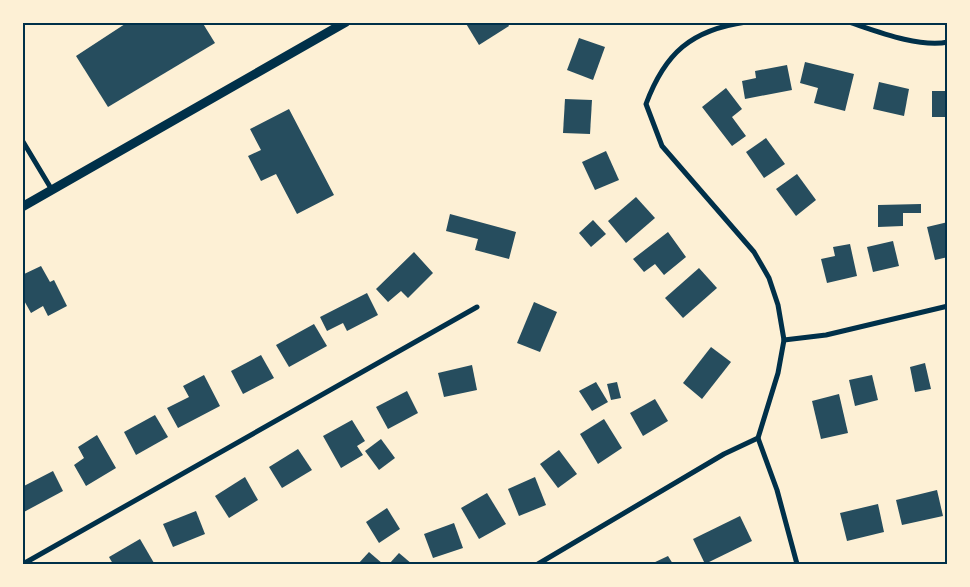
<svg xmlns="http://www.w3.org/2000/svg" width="970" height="587" viewBox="0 0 970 587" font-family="'Asap Condensed',sans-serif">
<rect width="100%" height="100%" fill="#fdf0d5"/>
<g fill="#264d5e">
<path d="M128 22H202L215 43 108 107 76 56Z"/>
<path d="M465 22H507L509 26 479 45Z"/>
<path d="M579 38 605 47 593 80 567 70Z"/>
<path d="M805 62 854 74 845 111 814 103 818 88 800 83Z"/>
<path d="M787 65 792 90 745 99 742 81 756 78 755 71Z"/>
<path d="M879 82 909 89 904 116 873 109Z"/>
<path d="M726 88 742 109 732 117 746 136 732 146 702 107Z"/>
<rect x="932" y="91" width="16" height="26"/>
<path d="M565 99 592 100 590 134 563 133Z"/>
<path d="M289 109 334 195 297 214 276 174 261 181 248 156 261 150 250 129Z"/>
<path d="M766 138 785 164 764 178 746 152Z"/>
<path d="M606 151 619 180 595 190 582 162Z"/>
<path d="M797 174 816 200 796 216 776 189Z"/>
<path d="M636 197 655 218 626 243 608 221Z"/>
<path d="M921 204V213H903V226L878 227V205Z"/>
<path d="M450 214 516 232 509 259 475 250 478 239 446 231Z"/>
<path d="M593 220 606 234 591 247 579 233Z"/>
<path d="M948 222V257L935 260 927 227Z"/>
<path d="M668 232 686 257 664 275 655 264 644 272 633 259Z"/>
<path d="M893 241 899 266 873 272 867 247Z"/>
<path d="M850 244 857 276 827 283 821 259 835 256 833 247Z"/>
<path d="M414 252 433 273 408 298 401 291 388 302 376 289Z"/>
<path d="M41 266 50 282 54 280 67 306 48 316 43 306 31 313 22 297V275Z"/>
<path d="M699 268 717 288 683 318 665 298Z"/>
<path d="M367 293 378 315 347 331 343 323 327 331 320 317Z"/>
<path d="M534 302 557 312 540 352 517 343Z"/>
<path d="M314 324 327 346 289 367 276 345Z"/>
<path d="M711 347 731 362 702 399 683 383Z"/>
<path d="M261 355 274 378 243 394 231 371Z"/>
<path d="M925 363 931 389 915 392 910 367Z"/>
<path d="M472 365 477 390 444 397 438 373Z"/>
<path d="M204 375 220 406 178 428 167 408 189 397 183 386Z"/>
<path d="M872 375 878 400 855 406 849 380Z"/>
<path d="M596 382 608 402 592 411 579 391Z"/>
<path d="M617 382 621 398 611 400 607 384Z"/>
<path d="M407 391 418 413 388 429 376 407Z"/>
<path d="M839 394 848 433 821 439 812 401Z"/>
<path d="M655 399 668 421 643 436 630 413Z"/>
<path d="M155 415 168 437 136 455 124 432Z"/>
<path d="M604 419 622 448 598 464 580 434Z"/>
<path d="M352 420 365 441 357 446 363 455 341 468 323 436Z"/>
<path d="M97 435 116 468 86 486 74 465 84 458 78 447Z"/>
<path d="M381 439 395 458 379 470 365 451Z"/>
<path d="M298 449 312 470 282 488 269 467Z"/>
<path d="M559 450 577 474 558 488 540 464Z"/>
<path d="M53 471 63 491 22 513V487Z"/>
<path d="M245 477 258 500 229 518 215 496Z"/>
<path d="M535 477 546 505 519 516 508 489Z"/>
<path d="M937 490 943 516 902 525 896 500Z"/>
<path d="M487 493 506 524 479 539 461 508Z"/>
<path d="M878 504 884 532 847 541 840 513Z"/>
<path d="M387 508 400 529 379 543 366 522Z"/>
<path d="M196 511 205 534 173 547 163 524Z"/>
<path d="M740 516 752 541 705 564 693 539Z"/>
<path d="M454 523 463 548 433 558 424 534Z"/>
<path d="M140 539 154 563 113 564 109 557Z"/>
<path d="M369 552 383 564H358Z"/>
<path d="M399 553 412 564H389Z"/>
<path d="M668 556 673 564H651Z"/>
</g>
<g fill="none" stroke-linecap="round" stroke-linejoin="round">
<g stroke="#003049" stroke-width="5">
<path d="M746 22C691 30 665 53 646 104L662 146 754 252 769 278 778 305 784 340 778 373 758 438 777 490 797 564"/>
<path d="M849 22C876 31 919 48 948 42"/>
<path d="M22 140 52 190"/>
<path d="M784 340 826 335 948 306"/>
<path d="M23 564 477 307"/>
<path d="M538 564 724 454 758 438"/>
</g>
<path stroke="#003049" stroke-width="9" d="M22 207 346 22"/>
</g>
<rect width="970" height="587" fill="none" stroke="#fdf0d5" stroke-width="48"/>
<rect x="24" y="24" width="922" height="539" fill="none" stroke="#003049" stroke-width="2"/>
</svg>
